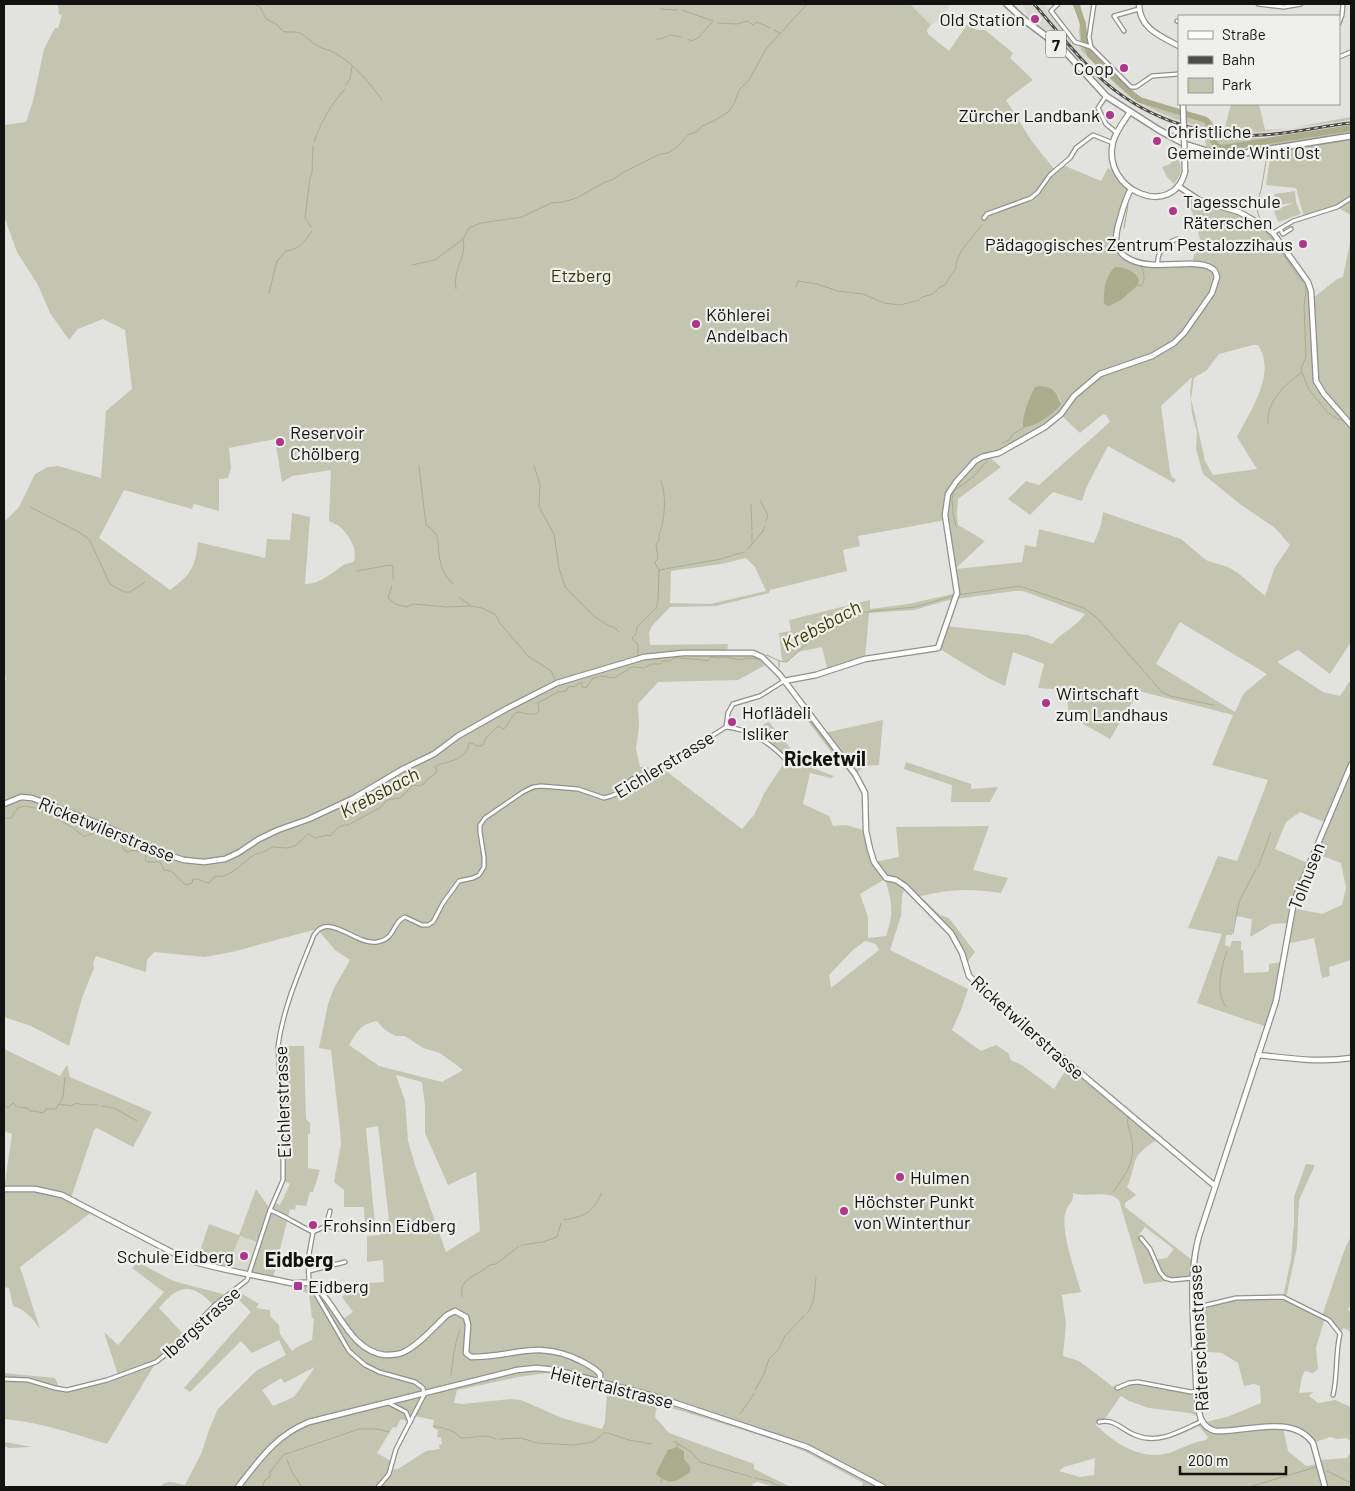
<svg xmlns="http://www.w3.org/2000/svg" width="1355" height="1491" viewBox="0 0 1355 1491" font-family="Barlow,sans-serif">
<rect width="100%" height="100%" fill="#e2e2df"/>
<g fill="#d8d9ce">
<path d="M910 4H950L944 16 931 25Z"/>
<path d="M1022 4H1044L1075 42 1081 45 1091 63 1113 83 1134 99 1167 116 1197 126 1235 132 1277 131 1351 120V126L1278 136 1245 138 1204 134 1165 122 1142 111 1111 90H1108L1063 49 1023 19 1027 14Z"/>
<path d="M239 1236 259 1243 250 1274 227 1269Z"/>
</g>
<g fill="#c4c5b0" fill-rule="evenodd">
<path d="M58 4H910L931 25 927 30 928 34 949 51 968 23 976 30H985L1013 53 1010 58 1033 80 1006 100 1033 143 1055 170 1063 165 1101 181 1108 168 1116 173 1131 189 1128 194 1116 240 1121 253 1143 265 1192 264 1194 255 1202 247 1193 214 1186 200 1187 193 1193 196 1239 212 1273 233 1308 282 1312 299 1337 279 1343 277 1351 238V642L1330 674 1298 650 1277 662 1323 692 1340 696 1349 682 1351 683V960L1329 967 1330 976 1322 978 1314 938 1286 944 1289 923 1272 924 1250 937 1252 919 1236 916 1232 935H1226L1225 945 1230 947 1232 941H1241V950H1243L1244 973 1266 972 1269 971V964L1283 962 1276 1001 1267 1027 1197 1003 1222 934 1188 928 1218 856 1237 861 1268 780 1212 765 1233 715 1139 691 1110 739 1069 716 1066 690 1038 688 1044 664 1013 652 1005 686 988 678 938 648 946 626 1028 635 1052 644C1062 632 1076 627 1085 614L1023 591H1015L949 600 914 610 869 613 865 659 828 671 822 647 798 652 787 662 782 660 779 633 791 631 789 620 870 600V609L909 604 957 593 946 520 858 536 860 546 843 550 847 571 770 590 769 593 716 606 670 607 652 626 649 633 650 645 728 644 727 652 753 653 769 663 738 680 658 682 638 704 639 727 636 749 640 767 662 768 742 829 754 815 765 792 786 760 757 737 764 724 769 722 804 765 834 776 831 778 810 773 803 804 829 816 833 826 846 825 866 831 874 862 899 857 896 827 989 826 973 870 1008 878 1001 893C970 888 951 889 920 896L940 915 949 918 975 952 966 964 958 943 905 887 902 896 901 916 890 950 968 989 961 1010 952 1030 981 1051 996 1045 1008 1053 1011 1060 1023 1066 1054 1089 1069 1065 1157 1139C1150 1145 1140 1150 1136 1159 1132 1168 1132 1178 1127 1187L1136 1195 1125 1203V1207L1193 1261V1278L1144 1284 1119 1200C1106 1189 1088 1198 1073 1193 1073 1205 1069 1202 1066 1211 1059 1228 1076 1274 1081 1292L1062 1295 1066 1324 1063 1356 1079 1361 1112 1386 1117 1388 1134 1382 1198 1391 1200 1417 1190 1413 1149 1408 1129 1401 1121 1396 1104 1420 1095 1424C1114 1443 1141 1461 1169 1453 1181 1449 1192 1442 1206 1440L1208 1437 1197 1424 1227 1417 1261 1403 1260 1386 1254 1384 1244 1386 1238 1363 1222 1353 1195 1351 1194 1308 1236 1298 1283 1297 1291 1259 1294 1223V1197L1306 1164 1315 1165 1299 1200 1297 1247 1286 1298 1322 1316 1344 1251 1351 1236V1303L1348 1310 1351 1312V1333L1348 1330 1343 1328 1340 1334 1337 1329 1325 1318 1316 1348 1318 1369 1313 1373 1305 1371 1302 1377 1299 1393 1313 1392 1309 1396 1318 1403 1335 1400 1351 1407V1441L1346 1438 1337 1439 1330 1437 1313 1443 1305 1434 1283 1428 1288 1451 1306 1466 1318 1464V1460L1347 1458 1351 1452 1350 1487H862L863 1483 810 1454 782 1442 682 1411 657 1405 655 1417 669 1433 754 1464V1469L791 1487H774L758 1482 752 1484 754 1487H160C166 1479 176 1483 185 1485L201 1454 209 1430 218 1409 256 1371 286 1355 279 1340 252 1353 241 1341 190 1392 184 1388 251 1312 232 1293 236 1290 259 1304 256 1308 270 1310V1316L279 1325 280 1334 292 1351 297 1347 312 1340 314 1319 312 1318 309 1294 299 1289V1284H313L342 1320 353 1312 342 1297 353 1284 384 1282 383 1260 367 1262V1236L380 1235V1223L389 1220 378 1126 366 1128 375 1225 365 1228 364 1207H344V1190L334 1182 341 1144 340 1130 331 1050 319 1048 328 1004 334 988 350 960 335 950 317 929 232 952 205 957 154 952 147 960 146 972 96 956 93 963 94 968 82 998 69 1046 31 1026 4 1017V684L6 678 4 675V522L19 507 35 474 48 467 58 466 101 478 106 411 132 389 125 330 103 319 78 329 69 340 50 313 38 285 17 252 4 216V125L26 122 33 101 44 49 55 28H58L62 15 59 14ZM1253 345H1258C1277 374 1250 411 1237 437L1257 469 1213 475 1205 461 1194 411 1191 399 1194 378 1207 370 1219 354ZM1192 377 1190 392 1192 414 1197 432 1196 449 1203 474 1240 504 1275 528 1290 545 1275 567 1265 596 1238 573 1228 567 1208 561 1201 556 1181 539 1103 512 1101 525 1094 543 1039 529 1036 547 1025 545 1022 562 955 569 985 541 958 525 957 514 958 499 1001 467 988 456 1045 427 1060 414 1080 433 1103 414 1106 415 1110 422 1039 485 1026 481 1008 499 1030 515 1053 492 1082 501 1086 488 1108 446 1174 483 1176 480 1172 477 1170 472 1161 406ZM1054 390 1058 395 1061 402C1050 416 1040 424 1023 426L1025 414ZM275 439 282 482 292 476 331 470 329 521C332 523 337 524 340 527 349 535 358 550 354 561 350 564 346 563 342 566 332 573 318 585 305 584L310 517 292 513 290 540 267 539 265 558 198 542C195 568 191 574 170 590L99 538 124 490 192 509 194 504 219 511V479L228 478 231 468 229 448ZM746 558 755 567 766 591 710 604 670 603 671 571 721 564ZM1180 622 1267 674 1244 693 1235 712 1156 664ZM1300 812 1327 823 1314 853 1341 863 1346 888 1342 905 1322 914 1292 908 1310 864 1275 849 1286 822ZM885 879C892 901 894 914 886 936L868 938V917L860 894ZM865 941 876 944 879 950 831 988 829 975 853 950ZM377 1021 384 1029 395 1036H405L423 1048 440 1053 463 1070 442 1082 379 1066 349 1045C358 1030 360 1025 377 1021ZM396 1075 422 1082 425 1106V1133L448 1185 476 1172 480 1231 446 1252 415 1165 408 1141 405 1101ZM1145 1227 1174 1249 1167 1258 1155 1260 1147 1245 1138 1236ZM315 1367 294 1397 273 1406 262 1390 281 1378 284 1383ZM547 1373 607 1392 605 1422 602 1429 562 1418 521 1400 510 1399 463 1404 454 1403 457 1390 518 1377ZM414 1416 434 1420 433 1428 438 1430 437 1437 441 1438 442 1444 439 1445 440 1449 426 1451 398 1469 392 1470 393 1462 377 1453 393 1427 396 1428 401 1419 410 1422ZM1095 1458 1094 1475 1080 1477 1059 1471 1064 1467Z"/>
<path d="M1072 4H1080L1091 47 1127 84 1131 89 1128 95 1103 73 1081 50 1079 32 1080 21Z"/>
<path d="M1143 100 1205 116 1213 122 1214 127 1213 129C1187 124 1164 116 1141 103Z"/>
<path d="M1231 104H1259L1265 130 1292 128 1350 117H1351V120L1261 132 1224 131Z"/>
<path d="M1351 126V215L1337 207 1304 217 1296 188 1266 185 1270 158 1268 142 1236 149C1228 153 1214 149 1206 147L1204 134 1245 138H1262Z"/>
<path d="M1175 158 1179 161C1183 170 1180 176 1174 184L1167 177 1162 167 1170 164Z"/>
<path d="M1295 191 1296 202 1301 214 1278 222 1274 210 1294 203 1276 205 1274 194Z"/>
<path d="M803 706 824 733 883 720 879 765 865 766 855 774 850 766 844 769 799 709Z"/>
<path d="M906 762 971 784V789L998 787 990 802H951L952 785 904 769Z"/>
<path d="M278 1046H304L306 1119 310 1123V1134H308V1168L320 1170 313 1192H310L306 1206 296 1205 295 1210 290 1209 273 1278 250 1274 259 1243 240 1236 227 1269 200 1264 159 1246V1242L197 1260 209 1224 239 1235 256 1189 270 1209 274 1202 280 1205 290 1184 283 1180Z"/>
<path d="M4 1049 60 1076 67 1065 70 1077 152 1112 133 1147 97 1128 94 1130 71 1198 93 1211 20 1267 40 1329C33 1319 25 1309 13 1306L9 1288 4 1287V1189L12 1134 4 1131Z"/>
<path d="M138 1262 173 1281 223 1294 227 1297 214 1306C203 1294 190 1282 173 1294 168 1297 163 1304 159 1308L185 1336 156 1362 107 1444C71 1433 43 1423 5 1419V1442L32 1447 9 1448 4 1446V1373L55 1378 60 1389C77 1391 103 1382 118 1375L104 1332 118 1345 164 1292 132 1268Z"/>
</g>
<g fill="#aaac8c">
<path d="M1115 267C1124 267 1136 271 1139 280L1138 285 1121 300 1109 306 1104 304C1103 292 1105 276 1115 267Z"/>
<path d="M1040 386C1055 388 1056 391 1061 404 1052 416 1037 425 1023 428 1022 415 1029 399 1035 387Z"/>
<path d="M677 1447 684 1451V1459L690 1466V1472C677 1481 671 1487 656 1474L657 1471 668 1450Z"/>
</g>
<g fill="none" stroke-linecap="round" stroke-linejoin="round">
<g stroke="#aaac8c" stroke-width="1">
<path d="M255 4 260 7 266 19 276 24 284 32C307 31 300 35 318 46 323 49 330 50 335 53 355 65 369 82 382 100"/>
<path d="M660 9 677 10"/>
<path d="M682 10 713 21 698 38 691 41 688 39"/>
<path d="M718 23 737 24 747 21 753 25 757 22 770 28"/>
<path d="M774 30 780 33"/>
<path d="M656 39H660L670 35 681 37"/>
<path d="M346 85 350 79 352 67"/>
<path d="M1133 95V97"/>
<path d="M314 142C321 122 331 104 345 89"/>
<path d="M1265 142V146"/>
<path d="M1260 219 1256 207 1261 190 1267 156"/>
<path d="M311 227 305 218 310 178 312 173 313 146"/>
<path d="M1124 228 1128 205"/>
<path d="M1264 230 1273 240 1303 283"/>
<path d="M1121 242 1124 247"/>
<path d="M412 265 435 260 463 239 469 228 481 223 522 217 551 203 563 202 577 198 603 183 614 179 622 173 660 154 668 153 677 147 689 134 697 132 702 126 714 121 728 112 734 104 739 90 749 80 766 49 807 4"/>
<path d="M1138 285 1141 286C1146 280 1144 273 1141 266"/>
<path d="M1305 286 1306 292 1304 305 1306 357 1301 368 1302 372 1308 388 1327 412 1337 419 1342 420"/>
<path d="M796 287 798 281 817 284 838 291 863 294 884 303 900 305 919 300 922 297 933 294 940 287 945 285 949 278 956 269C954 254 974 236 982 225"/>
<path d="M456 289C452 269 468 255 463 240"/>
<path d="M269 293 277 261 286 251C300 249 304 242 312 231"/>
<path d="M1268 424C1265 403 1286 383 1301 373"/>
<path d="M1002 443 1009 440 1013 434 1023 428"/>
<path d="M419 466 426 525C443 536 436 543 440 560 442 570 446 577 453 584"/>
<path d="M534 466 540 484 539 507 554 534 559 568 565 587 595 617 609 626 614 627 619 632"/>
<path d="M760 500 768 515 766 521"/>
<path d="M751 505 752 530"/>
<path d="M30 507 77 531 89 539 110 584 124 592H130L145 582"/>
<path d="M956 527 953 513 952 499 954 491 973 477 987 461"/>
<path d="M752 533V542"/>
<path d="M748 549 763 531 765 526"/>
<path d="M659 570 655 563 658 558 656 544 659 541C658 535 661 531 662 525 665 510 666 496 661 481"/>
<path d="M357 571 390 565 393 566V579"/>
<path d="M392 586 388 598 395 604 407 607 413 604 447 607 471 606 482 608 495 614 500 623 528 656 551 671 556 681"/>
<path d="M957 595 1020 586 1084 608 1097 618 1162 692 1170 696 1213 705"/>
<path d="M459 597 470 605"/>
<path d="M638 656V645L632 638 636 634 637 627 656 608 658 601 659 570 721 559 744 552"/>
<path d="M764 657 767 655 779 661 787 662 807 643 862 613 872 611 915 607 953 596"/>
<path d="M779 667V661"/>
<path d="M803 712 853 777"/>
<path d="M4 818H11C14 814 15 809 21 807 33 802 74 827 83 836H86L98 831 109 840 120 841 124 850 127 852C134 849 139 851 145 854L146 857 145 860 147 862H160L164 870 171 871 186 885 192 883 193 879C200 878 204 883 209 883L215 876C229 879 240 865 251 857 257 852 265 853 272 847L287 848 295 846 308 834 315 838 327 835 330 836C336 830 338 825 348 825L381 807 387 800 400 798 413 785 420 786 425 783 426 780 434 775 437 771 435 767 438 765C451 761 467 759 469 743H472C476 746 478 747 483 745L486 738 498 726 503 729 505 728 514 714 518 712 528 714H536L539 711 538 703 558 692 566 691 569 686 574 687 579 683H582V687L586 688 593 678 602 676 614 678 632 667 645 668 651 664H660L664 661H670L674 658C686 658 696 659 708 661L711 657 720 658 725 657 742 660 746 658 760 659"/>
<path d="M1258 867 1271 832"/>
<path d="M1233 933 1239 902 1256 869"/>
<path d="M1226 1007C1215 993 1221 967 1227 951"/>
<path d="M60 1103 63 1097 65 1078"/>
<path d="M4 1106 8 1108 13 1103 17 1107 28 1108 30 1111H35L43 1113 46 1109H56L59 1104 71 1106 76 1103C83 1106 89 1104 97 1105"/>
<path d="M102 1106 114 1108 137 1121"/>
<path d="M1113 1192C1125 1175 1135 1164 1132 1141 1131 1132 1126 1125 1128 1117"/>
<path d="M564 1220C584 1216 592 1214 601 1194"/>
<path d="M521 1245 543 1242 557 1237 561 1223"/>
<path d="M462 1297C462 1294 461 1288 463 1285 469 1275 483 1273 489 1265L496 1264 518 1247"/>
<path d="M807 1313C816 1303 814 1290 816 1277"/>
<path d="M451 1375C453 1360 454 1345 460 1330"/>
<path d="M755 1390 764 1374 769 1359 778 1350 785 1336 804 1316"/>
<path d="M740 1414 754 1394"/>
<path d="M433 1426C444 1428 454 1430 461 1438 475 1438 482 1433 496 1439"/>
<path d="M500 1439 521 1438 537 1443 574 1445 593 1442 604 1433H608L629 1440 652 1444"/>
<path d="M674 1441 678 1444 677 1447"/>
<path d="M678 1444 690 1451 700 1462 751 1477"/>
<path d="M287 1460 293 1474 302 1487"/>
<path d="M1327 1471 1351 1483"/>
<path d="M754 1478 768 1481 782 1487"/>
<path d="M661 1482 662 1479"/>
<path d="M262 1487 265 1480 270 1477V1472L284 1454 292 1452 359 1429H377L389 1432"/>
<path d="M862 1487 863 1485"/>
<path d="M1249 1487 1316 1467"/>
</g>
<path stroke="#aaac8c" stroke-width="6" d="M1076 4 1083 24 1084 40 1090 55 1133 95 1140 100 1206 120C1214 129 1206 135 1218 147L1223 148 1351 128"/>
<defs>
<g id="street">
<path d="M1058 4 1051 11 1075 42 1091 47 1131 87H1136L1152 76 1179 74"/>
<path d="M1258 4 1284 7 1301 4"/>
<path d="M1177 21 1179 22"/>
<path d="M1339 23 1342 15 1343 4"/>
<path d="M1124 31 1114 16 1139 9"/>
<path d="M1091 47 1089 37 1094 4"/>
<path d="M1339 57 1351 52"/>
<path d="M1106 96 1098 108 1106 124 1117 133"/>
<path d="M984 218 987 214 1031 198 1038 192 1050 175 1070 158 1076 148 1093 135 1113 143"/>
<path d="M1280 229 1283 234 1291 229"/>
<path d="M1273 233 1293 221 1337 207 1351 198"/>
<path d="M1158 265C1156 252 1166 243 1177 239"/>
<path d="M726 727 728 713 733 704 760 696 784 681"/>
<path d="M726 727C749 729 771 743 786 760"/>
<path d="M270 1210C285 1216 298 1225 313 1232"/>
<path d="M326 1226 339 1229 365 1228"/>
<path d="M313 1232 308 1260 309 1282 349 1351 365 1365 379 1372 415 1382 423 1388 424 1395 410 1422"/>
<path d="M313 1232 326 1226 330 1211"/>
<path d="M1141 1238 1150 1249 1160 1272 1165 1278 1172 1280 1193 1278"/>
<path d="M309 1271 345 1262"/>
<path d="M1194 1308 1236 1298 1283 1297 1329 1320 1340 1334C1335 1354 1338 1375 1333 1395"/>
<path d="M4 1379 28 1380 55 1388 67 1390 107 1380 156 1362 170 1351 214 1306 247 1280 270 1210 283 1180V1137L278 1046C283 1008 300 970 314 935 329 911 356 946 377 942 396 939 392 922 405 917L422 925H428L433 922 443 903 459 881 473 878 479 875 484 867V857L480 832V825L485 818 523 792 533 787 541 786 578 789 604 798 611 796 616 794 632 779 653 774 674 757 694 747 726 727"/>
<path d="M1117 1388 1129 1383 1138 1382 1191 1392 1197 1391"/>
<path d="M1099 1422C1114 1418 1122 1430 1135 1435 1159 1445 1180 1431 1202 1421"/>
<path d="M378 1487 389 1474 396 1449 410 1422 406 1412 387 1402"/>
</g>
<g id="secondary">
<path d="M1139 4C1139 28 1160 36 1179 46"/>
<path d="M1130 112C1124 121 1116 131 1113 142 1101 191 1173 220 1185 172"/>
<path d="M1178 186 1199 200 1239 212 1264 226 1273 233 1308 282 1311 291 1316 381 1324 394 1351 425"/>
<path d="M784 681 816 675 865 659 938 648 957 593 945 515 948 494 956 482 975 461 982 457 999 453 1045 427 1061 414 1074 396 1100 374 1152 356 1174 343 1184 333 1212 293 1217 277 1215 271C1200 254 1152 275 1126 257 1114 249 1115 238 1118 226 1122 213 1124 201 1131 189"/>
<path d="M4 804 21 797 32 798 102 825 171 856 184 860 204 862 225 859 238 853 259 839 278 830 309 819 354 798 403 769 434 754 458 736 506 709 557 683 644 657 683 653H753L762 657 780 675 855 774 865 793 866 831 870 849 874 862 886 878 896 880 905 886 951 933 962 953 969 976 1002 1007 1215 1186"/>
<path d="M1258 1055C1289 1058 1320 1063 1351 1058"/>
<path d="M4 1189H35L62 1195 185 1259C219 1270 255 1275 291 1283 298 1284 306 1281 313 1284 338 1305 349 1351 385 1355 391 1355 398 1355 404 1352 420 1344 434 1327 447 1315L455 1311 466 1317 468 1325 466 1353 471 1357C515 1357 537 1339 581 1361 588 1365 595 1368 600 1374V1381"/>
<path d="M238 1487C260 1459 275 1436 309 1422L517 1370 536 1368 556 1370 660 1398 807 1447 883 1487"/>
<path d="M1325 1487 1313 1443C1292 1413 1245 1433 1215 1431 1209 1429 1204 1426 1201 1419 1196 1406 1196 1377 1195 1362 1194 1321 1188 1276 1199 1236L1276 1001 1294 901 1351 765"/>
</g>
<path id="primary" d="M1007 4 1023 19 1063 49 1106 96 1159 130 1187 145 1210 152 1239 154 1351 136"/>
</defs>
<use href="#street" stroke="#90908d" stroke-width="5.5"/>
<use href="#secondary" stroke="#90908d" stroke-width="7"/>
<use href="#primary" stroke="#90908d" stroke-width="8"/>
<use href="#street" stroke="#fff" stroke-width="3"/>
<use href="#secondary" stroke="#fff" stroke-width="4.5"/>
<use href="#primary" stroke="#fff" stroke-width="5"/>
<defs>
<path id="rail" d="M1034 4C1055 28 1074 53 1097 75 1141 117 1201 138 1261 135 1291 134 1321 126 1351 123"/>
</defs>
<use href="#rail" stroke="#4c4c4a" stroke-width="3"/>
<use href="#rail" stroke="#eff0ec" stroke-width="1" stroke-dasharray="4" stroke-linecap="butt"/>
<defs>
<path id="secondary-bridge" d="M1183 104 1185 172"/>
</defs>
<use href="#secondary-bridge" stroke="#90908d" stroke-width="7" stroke-linecap="butt"/>
<use href="#secondary-bridge" stroke="#fff" stroke-width="4.5"/>
</g>
<g fill="#af368a" stroke="#eff0ec" stroke-width="2">
<circle cx="1035" cy="19" r="5"/>
<circle cx="1124" cy="68" r="5"/>
<circle cx="1110" cy="115" r="5"/>
<circle cx="1157" cy="141" r="5"/>
<circle cx="1173" cy="211" r="5"/>
<circle cx="1303" cy="244" r="5"/>
<circle cx="696" cy="324" r="5"/>
<circle cx="280" cy="442" r="5"/>
<circle cx="1046" cy="703" r="5"/>
<circle cx="732" cy="722" r="5"/>
<circle cx="900" cy="1177" r="5"/>
<circle cx="844" cy="1211" r="5"/>
<circle cx="313" cy="1225" r="5"/>
<circle cx="244" cy="1256" r="5"/>
<rect x="293" y="1281" width="10" height="10" rx="2.5"/>
</g>
<g text-anchor="middle" dominant-baseline="central" stroke-width="4.5" stroke-linejoin="round" paint-order="stroke">
<rect fill="#eff0ec" stroke="#545553" stroke-width="1" x="1046" y="30.5" width="20" height="27" rx="4"/>
<g font-size="16" font-weight="bold" fill="#121211">
<text x="1056" y="44">7</text>
</g>
<g font-size="18" fill="#121211" stroke="#eff0ec" text-anchor="start">
<text x="1025" y="19" text-anchor="end">Old Station</text>
<text x="1114" y="68" text-anchor="end">Coop</text>
<text x="1100" y="115" text-anchor="end">Zürcher Landbank</text>
<text x="1167" y="131">Christliche<tspan x="1167" dy="21">Gemeinde Winti Ost</tspan></text>
<text x="1183" y="201">Tagesschule<tspan x="1183" dy="21">Räterschen</tspan></text>
<text x="1293" y="244" text-anchor="end">Pädagogisches Zentrum Pestalozzihaus</text>
<text x="706" y="314">Köhlerei<tspan x="706" dy="21">Andelbach</tspan></text>
<text x="290" y="432">Reservoir<tspan x="290" dy="21">Chölberg</tspan></text>
<text x="1056" y="693">Wirtschaft<tspan x="1056" dy="21">zum Landhaus</tspan></text>
<text x="742" y="712">Hoflädeli<tspan x="742" dy="21">Isliker</tspan></text>
<text x="910" y="1177">Hulmen</text>
<text x="854" y="1201">Höchster Punkt<tspan x="854" dy="21">von Winterthur</tspan></text>
<text x="323" y="1225">Frohsinn Eidberg</text>
<text x="234" y="1256" text-anchor="end">Schule Eidberg</text>
<text x="308" y="1286">Eidberg</text>
</g>
<g font-size="18" fill="#36370e" stroke="#eff0ec">
<text x="581" y="275">Etzberg</text>
</g>
<g font-size="18" fill="#121211" stroke="#eff0ec">
<text transform="translate(664 764) rotate(-31)">Eichlerstrasse</text>
<text transform="translate(107 829) rotate(22)">Ricketwilerstrasse</text>
<text transform="translate(1306 876) rotate(-69)">Tolhusen</text>
<text transform="translate(1028 1027) rotate(42)">Ricketwilerstrasse</text>
<text transform="translate(282 1102) rotate(-92)">Eichlerstrasse</text>
<text transform="translate(201 1322) rotate(-42)">Ibergstrasse</text>
<text transform="translate(1198 1338) rotate(-93)">Räterschenstrasse</text>
<text transform="translate(612 1387) rotate(14)">Heitertalstrasse</text>
</g>
<g font-size="19" font-style="italic" fill="#3b3b00" stroke="#eff0ec">
<text transform="translate(821 625) rotate(-28)">Krebsbach</text>
<text transform="translate(379 792) rotate(-28)">Krebsbach</text>
</g>
<g font-size="20" font-weight="bold" fill="#121211" stroke="#eff0ec">
<text x="825" y="758">Ricketwil</text>
<text x="299" y="1259">Eidberg</text>
</g>
</g>
<rect width="1355" height="1491" fill="none" stroke="#121211" stroke-width="10"/>
<rect x="1178" y="15" width="162" height="90" fill="#eff0ec" stroke="#979794"/>
<rect x="1188" y="31" width="25" height="8" fill="#ffffff" stroke="#979794"/>
<text x="1222" y="40" font-size="15" fill="#121211">Straße</text>
<rect x="1188" y="56" width="25" height="8" fill="#4c4c4a" stroke="#979794"/>
<text x="1222" y="65" font-size="15" fill="#121211">Bahn</text>
<rect x="1188" y="78" width="25" height="15" fill="#c4c5b0" stroke="#979794"/>
<text x="1222" y="90" font-size="15" fill="#121211">Park</text>
<path d="M1180 1466v8h106v-8" fill="none" stroke="#121211" stroke-width="2.5"/>
<text x="1188" y="1466" font-size="15" fill="#121211" stroke="#eff0ec" stroke-width="4" paint-order="stroke">200 m</text>
</svg>
